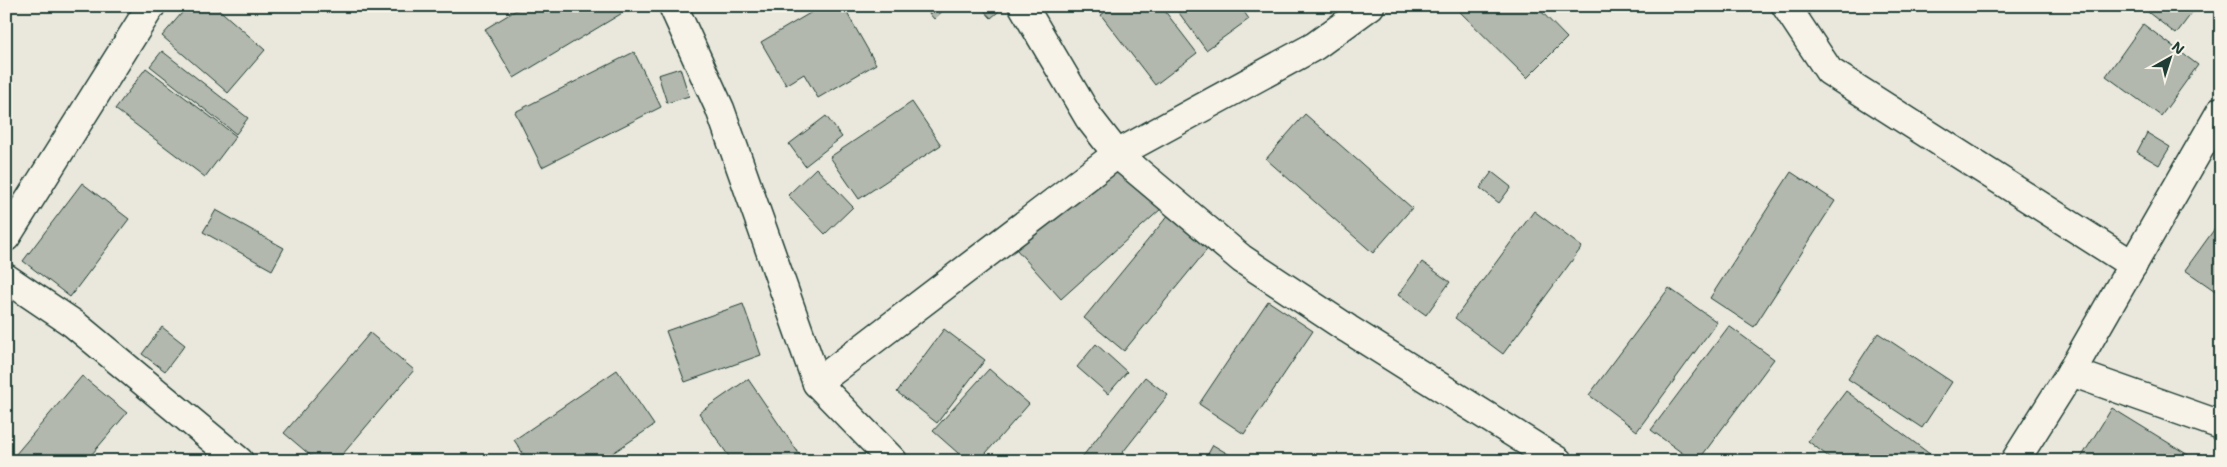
<svg xmlns="http://www.w3.org/2000/svg" width="2227" height="467" viewBox="0 0 2227 467" font-family="'Shantell Sans',sans-serif">
<rect width="100%" height="100%" fill="#eae8dd"/>
<filter id="ink" filterUnits="userSpaceOnUse"><feTurbulence type="fractalNoise" baseFrequency=".02" numOctaves="2"/><feDisplacementMap in="SourceGraphic" scale="10" xChannelSelector="R" yChannelSelector="G"/><feConvolveMatrix kernelMatrix="1 2 1 2 8 2 1 2 1" color-interpolation-filters="sRGB"/></filter>
<g filter="url(#ink)">
<g fill="#b2b8ae" stroke="#1f3d34">
<path d="M188 6H215L265 50 228 93 162 36Z"/>
<path d="M523 6H634L514 78 485 29Z"/>
<path d="M822 6H843L876 64 818 98 804 74 786 85 761 42Z"/>
<path d="M923 6H948L934 19Z"/>
<path d="M980 6H1005L991 18Z"/>
<path d="M1113 6H1161L1197 53 1155 85 1101 15Z"/>
<path d="M1174 6H1240L1249 19 1206 50Z"/>
<path d="M1454 6H1536L1567 38 1527 78Z"/>
<path d="M2140 6H2197L2176 34Z"/>
<path d="M2143 24 2198 65 2161 116 2106 76Z"/>
<path d="M162 51 248 118 236 134 150 66Z"/>
<path d="M634 52 661 107 542 167 515 112Z"/>
<path d="M146 68 236 136 205 177 115 109Z"/>
<path d="M680 68 689 96 667 103 658 75Z"/>
<path d="M912 102 941 145 859 199 830 157Z"/>
<path d="M1305 114 1412 208 1373 253 1266 159Z"/>
<path d="M826 116 842 137 805 166 789 144Z"/>
<path d="M2147 133 2170 147 2159 165 2137 152Z"/>
<path d="M1117 157 1162 208 1061 299 1016 249Z"/>
<path d="M816 168 853 207 825 234 788 195Z"/>
<path d="M1492 172 1511 187 1499 203 1480 188Z"/>
<path d="M1791 172 1835 201 1754 327 1710 298Z"/>
<path d="M82 183 129 219 70 297 23 261Z"/>
<path d="M216 210 284 248 272 270 203 232Z"/>
<path d="M1534 211 1582 247 1503 354 1455 318Z"/>
<path d="M1170 213 1210 246 1124 351 1084 318Z"/>
<path d="M2216 227 2221 230V295L2185 270Z"/>
<path d="M1422 262 1450 282 1426 315 1398 295Z"/>
<path d="M1669 288 1717 322 1637 431 1589 395Z"/>
<path d="M1268 301 1313 331 1244 434 1199 404Z"/>
<path d="M743 304 761 355 685 382 666 331Z"/>
<path d="M1729 326 1774 359 1698 461H1693L1651 430Z"/>
<path d="M162 327 185 345 165 371 142 354Z"/>
<path d="M944 329 985 360 937 423 897 392Z"/>
<path d="M370 333 414 370 337 461H317L284 433Z"/>
<path d="M1878 333 1952 382 1922 428 1848 379Z"/>
<path d="M1096 344 1127 372 1108 394 1077 367Z"/>
<path d="M989 369 1029 404 979 461H967L933 431Z"/>
<path d="M617 370 654 425 601 461H528L514 440Z"/>
<path d="M82 376 127 413 86 461H10Z"/>
<path d="M1145 377 1168 395 1116 461H1079Z"/>
<path d="M748 379 804 461H732L699 413Z"/>
<path d="M1846 391 1939 461H1834L1808 441Z"/>
<path d="M2112 408 2198 461H2079Z"/>
<path d="M1213 445 1240 461H1204Z"/>
</g>
<g fill="none" stroke-linecap="round" stroke-linejoin="round">
<defs>
<g id="minor">
<path d="M673 6 720 109 817 383 893 461"/>
<path d="M1023 6 1089 118 1117 154 1242 259 1348 329 1558 461"/>
<path d="M1786 6 1829 71 2133 265"/>
<path d="M6 237 151 6"/>
<path d="M6 278 74 324 239 461"/>
<path d="M2071 372 2221 425"/>
<path d="M817 383 1117 154 1315 46 1370 6"/>
<path d="M2015 461 2071 372 2221 111"/>
</g>
</defs>
<use href="#minor" stroke="#1f3d34" stroke-width="31"/>
<use href="#minor" stroke="#f7f3e8" stroke-width="28"/>
</g>
</g>
<rect width="2227" height="467" fill="none" stroke="#f7f3e8" stroke-width="25"/>
<rect x="12" y="12" width="2202" height="442" fill="none" stroke="#1f3d34" stroke-width="2" filter="url(#ink)"/>
<g transform="translate(2170 58) rotate(39)" stroke="#f7f3e8" stroke-width="4" paint-order="stroke">
<path d="M0-4L9 19L0 12L-9 19Z" fill="#1f3d34"/>
<text y="-8" font-size="14" font-weight="bold" text-anchor="middle" fill="#1f3d34">N</text>
</g>
</svg>
